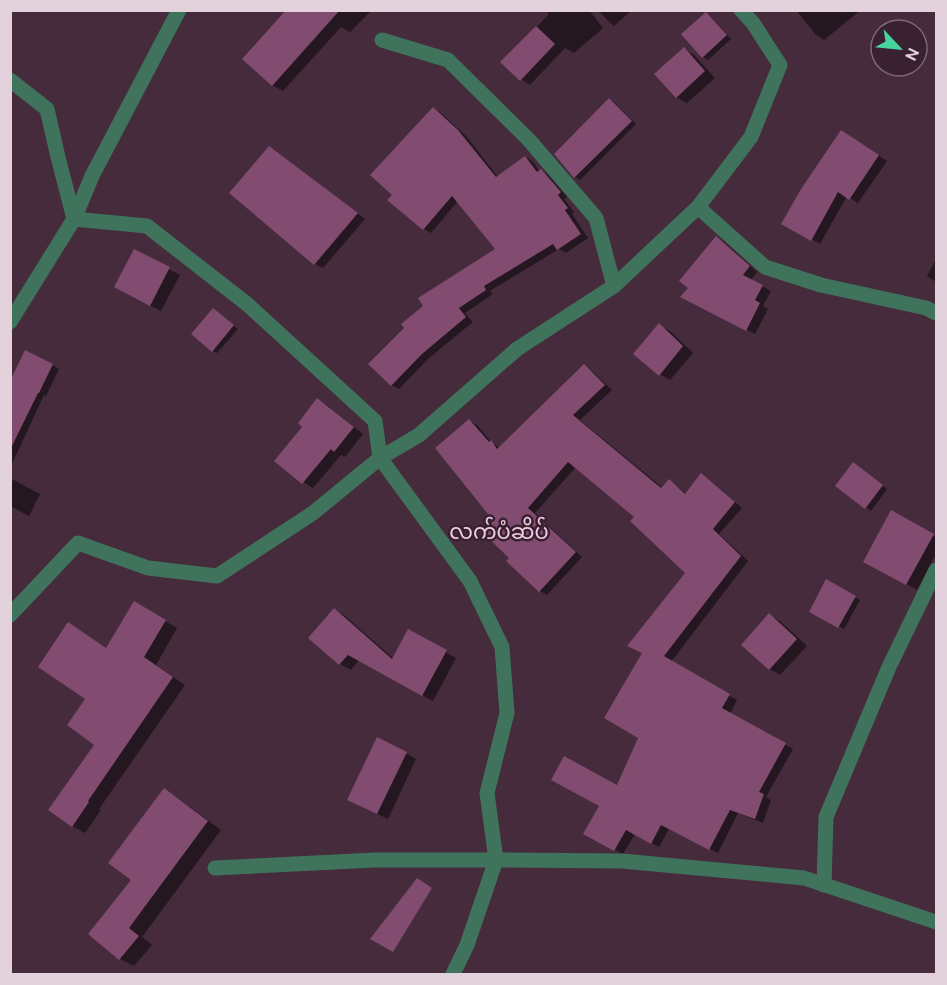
<svg xmlns="http://www.w3.org/2000/svg" width="947" height="985" viewBox="0 0 947 985" font-family="Ubuntu,'Noto Sans Myanmar',sans-serif">
<rect width="100%" height="100%" fill="#452b3c"/>
<g fill="#0007">
<path d="M288 10H372L350 32 341 27 283 91 272 85Z"/>
<path d="M547 10H589L603 28 574 53 565 48 530 85 521 79 503 62 549 14Z"/>
<path d="M598 10H632L614 26 610 23Z"/>
<path d="M796 10H861L824 40 816 35Z"/>
<path d="M706 14 711 17 731 39 708 60 703 57Z"/>
<path d="M684 49 694 55 715 78 687 103 676 97Z"/>
<path d="M609 99 614 102 636 124 580 180 575 177 556 154Z"/>
<path d="M434 108 441 113 466 136 498 177 526 157 533 162 540 172 541 171 548 175 567 197 564 199 574 212 572 214 588 238 566 253 559 249 490 291 493 294 465 313 473 322 429 358 399 389 391 385 497 250 458 201 431 233 424 229 389 200 394 194Z"/>
<path d="M850 137 887 161 858 203 847 196 820 244 784 224Z"/>
<path d="M278 153 365 219 323 268 315 264 231 193Z"/>
<path d="M716 238 725 243 757 272 751 280 771 291 763 306 768 309 755 334 691 302 690 288Z"/>
<path d="M134 251 180 275 161 311 126 293Z"/>
<path d="M936 259V282L927 276Z"/>
<path d="M218 313 238 329 217 353 212 351Z"/>
<path d="M659 325 670 331 693 353 670 380 659 374Z"/>
<path d="M52 365 59 369 46 396 44 395 10 468V390Z"/>
<path d="M585 366 592 371 612 390 580 420 663 488 669 481 677 486 686 494 702 475 709 480 742 508 719 534 748 561 671 662 737 700 730 714 793 749 766 797 771 800 763 823 738 813 718 853 669 829 659 847 635 834 623 854 585 833 617 787 640 737 687 572 636 517 576 467 535 513 582 557 547 595 540 591 511 558 494 519 469 421 477 425 492 443 500 448Z"/>
<path d="M318 400 328 406 363 434 345 457 341 455 313 488 303 482 305 427Z"/>
<path d="M858 467 887 489 871 511 837 485Z"/>
<path d="M10 478 40 494 29 516 10 506Z"/>
<path d="M891 512 936 537V554L917 590 865 561Z"/>
<path d="M827 582 860 600 844 629 811 611Z"/>
<path d="M135 603 177 628 156 665 185 685 99 809 101 810 85 833 72 826 97 744 87 699 107 649Z"/>
<path d="M334 609 344 615 394 659 409 631 456 658 433 701 359 660 351 670 340 664 310 637Z"/>
<path d="M769 615 780 621 807 646 780 675 770 669 743 645Z"/>
<path d="M406 753 416 759 388 819 360 806Z"/>
<path d="M164 790 178 798 221 830 142 937 152 945 134 966 120 959 90 934 133 880Z"/>
</g>
<g fill="#824b70">
<path d="M286 10H340L272 86 242 59Z"/>
<path d="M706 12 727 35 702 58 681 34Z"/>
<path d="M536 26 555 44 520 81 500 62Z"/>
<path d="M684 47 705 71 676 98 654 74Z"/>
<path d="M609 98 632 121 574 178 554 154Z"/>
<path d="M433 107 458 130 496 177 525 156 537 172 541 169 561 192 558 195 568 208 565 210 581 234 557 250 553 244 484 286 486 290 459 308 466 317 422 354 391 386 368 364 404 328 401 324 423 306 418 298 495 249 452 196 423 230 387 200 392 195 370 175Z"/>
<path d="M841 130 879 155 849 200 838 192 811 241 781 224 801 189Z"/>
<path d="M269 146 358 213 314 265 229 193Z"/>
<path d="M716 236 750 266 743 275 763 285 755 300 760 303 746 331 680 297 688 288 679 281Z"/>
<path d="M134 249 170 267 150 306 114 287Z"/>
<path d="M213 308 234 325 212 352 191 334Z"/>
<path d="M659 323 683 346 659 376 633 354Z"/>
<path d="M25 350 53 364 39 393H38L10 450V381Z"/>
<path d="M584 364 605 385 573 415 661 488 669 479 685 494 701 473 735 502 713 529 741 556 664 656 730 694 722 708 786 743 759 792 764 794 755 819 730 810 709 850 661 825 651 844 626 830 614 851 583 834 599 806 551 780 564 756 617 785 638 738 604 718 642 653 627 646 685 573 630 521 634 517 568 462 528 508 576 552 539 592 506 561 509 558 481 531 492 519 435 448 469 419 489 442 491 440 497 449Z"/>
<path d="M317 398 354 427 334 452 331 449 302 484 274 461 302 427 298 423Z"/>
<path d="M853 462 883 485 865 509 835 486Z"/>
<path d="M891 510 934 534 906 585 863 562Z"/>
<path d="M826 579 856 596 838 628 809 612Z"/>
<path d="M134 601 166 620 144 657 173 677 88 801 89 802 72 827 48 810 94 745 67 725 85 699 38 667 68 622 106 648Z"/>
<path d="M334 608 392 659 408 629 447 650 422 696 348 655 339 665 308 638Z"/>
<path d="M769 613 797 639 769 670 741 645Z"/>
<path d="M377 737 407 752 377 814 347 800Z"/>
<path d="M164 788 208 821 129 928 139 936 119 960 88 934 131 880 108 863Z"/>
<path d="M417 878 432 888 393 952 370 939Z"/>
</g>
<g fill="none" stroke-linecap="round" stroke-linejoin="round">
<g stroke="#40735c" stroke-width="15">
<path d="M382 40 448 60 529 140 596 218 614 286"/>
<path d="M10 80 47 109 58 157 74 219 147 226 247 304 375 421 380 458 470 581 502 647 507 713 487 793 496 860H375L215 868"/>
<path d="M698 207 765 267 821 285 926 308 936 313"/>
<path d="M10 322 74 219 92 176 179 10"/>
<path d="M10 615 78 543 148 568 217 576 313 513 380 458 419 435 517 349 614 286 698 207 751 137 780 65 753 23 741 10"/>
<path d="M824 885 826 817 889 667 936 570"/>
<path d="M453 974 467 945 496 860 622 861 804 878 936 922"/>
</g>
</g>
<g text-anchor="middle" dominant-baseline="central" stroke-width="5" stroke-linejoin="round" paint-order="stroke">
<g font-size="21" fill="#efcde2" stroke="#3a2132">
<text x="499" y="531">လက်ပံဆိပ်</text>
</g>
</g>
<rect width="947" height="985" fill="none" stroke="#e3d2dc" stroke-width="24"/>
<g transform="translate(899 48) rotate(116)"><circle r="28" fill="#3a2132" stroke="#7e6876" stroke-width="1.5"/>
<path d="M0-4.5L10 22L0 15L-10 22Z" fill="#48d49d"/>
<text y="-9" font-size="16" font-weight="bold" text-anchor="middle" fill="#e3d2dc">N</text>
</g>
</svg>
